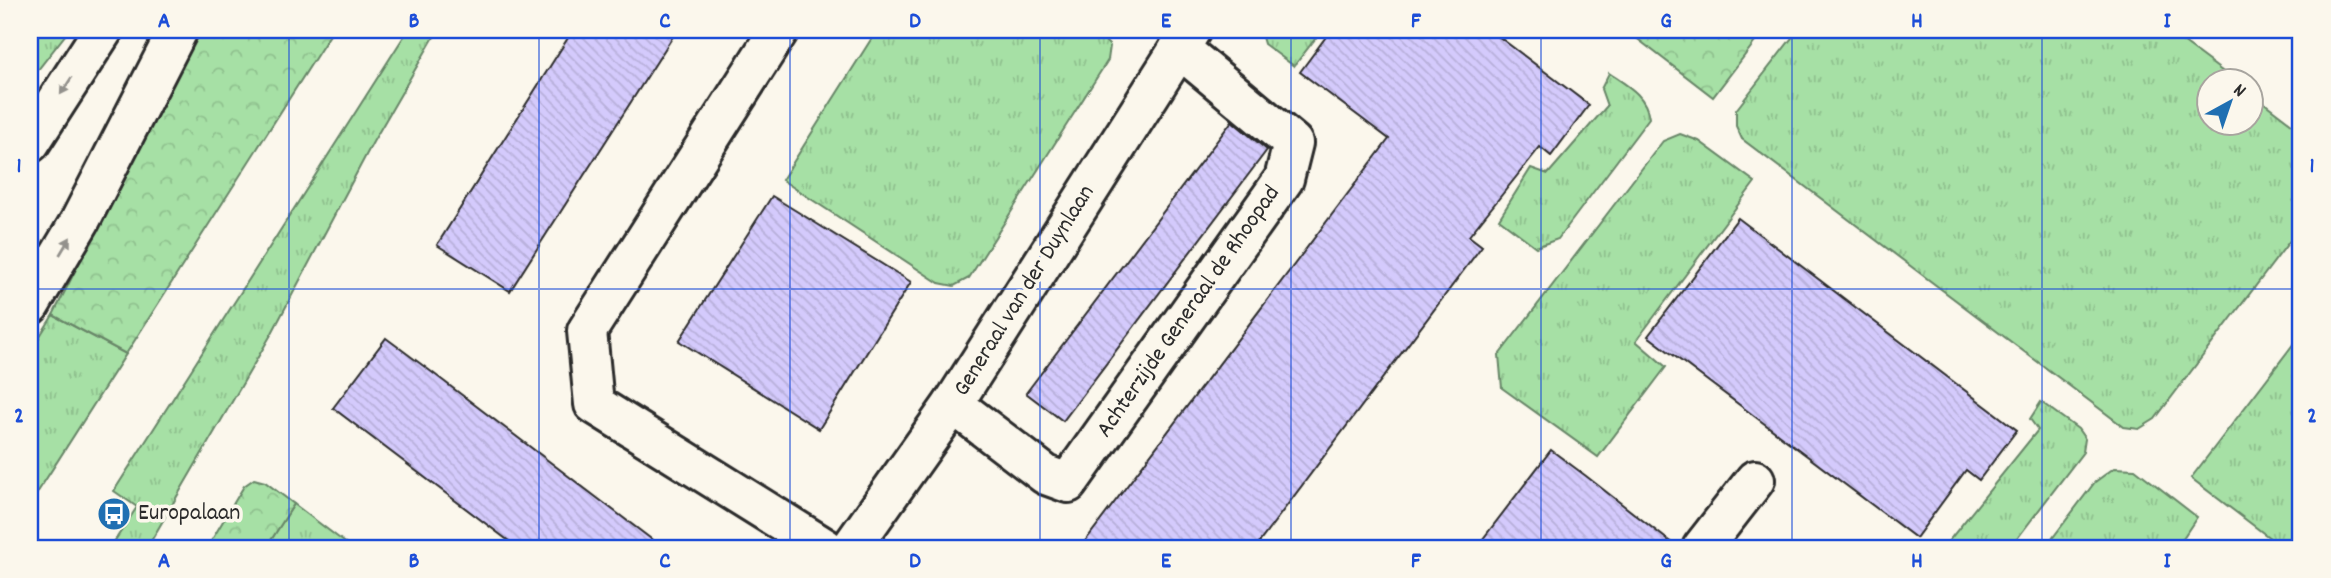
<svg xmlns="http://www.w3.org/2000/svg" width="2331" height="578" viewBox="0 0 2331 578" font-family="Dekko,sans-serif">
<defs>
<pattern id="grass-tufts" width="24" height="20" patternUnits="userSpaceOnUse" patternTransform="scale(1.75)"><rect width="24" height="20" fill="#a6e0a5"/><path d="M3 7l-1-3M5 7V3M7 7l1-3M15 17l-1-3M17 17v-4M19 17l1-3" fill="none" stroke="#8fc08e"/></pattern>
<pattern id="forest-crowns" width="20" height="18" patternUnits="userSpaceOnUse" patternTransform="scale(1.75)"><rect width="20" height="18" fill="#a6e0a5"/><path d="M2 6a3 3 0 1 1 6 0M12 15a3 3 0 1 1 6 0" fill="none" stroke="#8fc08e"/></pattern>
<pattern id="building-back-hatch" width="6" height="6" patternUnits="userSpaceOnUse" patternTransform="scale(1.75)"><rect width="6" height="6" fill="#d4cafc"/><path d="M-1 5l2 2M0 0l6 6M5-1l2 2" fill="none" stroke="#b6aed8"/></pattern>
</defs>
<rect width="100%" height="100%" fill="#fbf7ec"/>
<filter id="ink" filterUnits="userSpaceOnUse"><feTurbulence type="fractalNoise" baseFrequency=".0143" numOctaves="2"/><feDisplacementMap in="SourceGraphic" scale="14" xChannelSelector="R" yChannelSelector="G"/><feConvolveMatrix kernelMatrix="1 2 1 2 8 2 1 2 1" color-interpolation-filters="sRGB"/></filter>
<g filter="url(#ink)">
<g fill="url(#grass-tufts)" stroke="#688668" stroke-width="2">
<path d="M39 30H69L30 80V43Z"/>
<path d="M408 30H438L373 142 272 333 147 548H110L137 507 114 491Z"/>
<path d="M877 30H1095L1110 46 1108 60 969 278 954 286 939 283 782 180Z"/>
<path d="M1260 30H1322L1294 66 1264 44Z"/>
<path d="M1798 30H2167L2234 80H2208V122H2250L2251 93 2301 131V226L2155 419 2139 429 2124 427 1742 139 1736 126V110Z"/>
<path d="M1609 73C1628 86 1646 95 1649 118L1558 239 1536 247 1499 219 1531 168 1548 174 1607 106 1601 89Z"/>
<path d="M1680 134 1699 141 1755 182 1636 341 1666 367 1598 457 1502 388 1499 355 1663 141Z"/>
<path d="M53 315 126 354 30 504V352Z"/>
<path d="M2301 334V548H2283L2191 478Z"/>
<path d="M2041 402 2078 429 2085 439 2083 452 2010 548H1943L2038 430 2030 419Z"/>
<path d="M2114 468 2135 469 2197 517 2179 544 2167 541 2162 548H2045L2095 482Z"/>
<path d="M294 504 352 548H266Z"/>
</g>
<g fill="url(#forest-crowns)" stroke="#688668" stroke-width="2">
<path d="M196 30H333L126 354 53 315Z"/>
<path d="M1626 30H1764L1713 97Z"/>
<path d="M254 479 265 482 294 504 266 548H207L244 486Z"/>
</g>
<g fill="url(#building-back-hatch)" stroke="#2b2b2b" stroke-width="2">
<path d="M573 30H677L510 291 437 245Z"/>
<path d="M1331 30H1490L1589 105 1551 156 1540 147 1469 236 1482 246 1255 548H1080L1389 139 1300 72Z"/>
<path d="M1232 121 1267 150 1063 421 1026 393Z"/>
<path d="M772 196 911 282 819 429 679 341Z"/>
<path d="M1738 218 2017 430 1979 480 1966 470 1916 538 1648 336Z"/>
<path d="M386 338 433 373 663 548H518L333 408Z"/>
<path d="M1551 450 1586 476 1678 548H1476Z"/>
</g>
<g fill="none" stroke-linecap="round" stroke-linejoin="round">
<defs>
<g id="minor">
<path d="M779 30 587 331 594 404 825 548"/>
<path d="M953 404 1046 475 1068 483 1284 179 1293 143 1179 48"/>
<path d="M851 548 953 404 1191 30"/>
<path d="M1702 548 1755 480"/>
</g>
<g id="secondary">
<path d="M30 143 103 30"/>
<path d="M30 305 80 221 178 30"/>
</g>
</defs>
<use href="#minor" stroke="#2b2b2b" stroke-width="44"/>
<use href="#secondary" stroke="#2b2b2b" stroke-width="44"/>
<use href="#minor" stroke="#fbf7ec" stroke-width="38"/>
<use href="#secondary" stroke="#fbf7ec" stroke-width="38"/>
</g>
<defs><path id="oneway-solid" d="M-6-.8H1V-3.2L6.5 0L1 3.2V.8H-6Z" transform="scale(1.75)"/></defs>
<g fill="#93918c">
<use href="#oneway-solid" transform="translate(66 86) rotate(123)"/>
<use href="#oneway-solid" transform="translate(65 246) rotate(-59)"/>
</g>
</g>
<path fill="none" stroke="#1d4ed8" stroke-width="2" stroke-opacity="0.55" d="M289 30V548M539 30V548M790 30V548M1040 30V548M1291 30V548M1541 30V548M1792 30V548M2042 30V548M30 289H2301"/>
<defs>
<symbol id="bus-disc" viewBox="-11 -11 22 22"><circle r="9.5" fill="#1f6fb2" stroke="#fbf7ec"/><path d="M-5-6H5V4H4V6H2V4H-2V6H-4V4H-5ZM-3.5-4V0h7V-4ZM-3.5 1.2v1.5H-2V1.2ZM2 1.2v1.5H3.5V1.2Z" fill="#fff"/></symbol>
</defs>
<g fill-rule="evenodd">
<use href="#bus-disc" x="95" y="495" width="38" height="38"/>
</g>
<g text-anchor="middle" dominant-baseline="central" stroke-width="7" stroke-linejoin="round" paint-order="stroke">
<g font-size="24" fill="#2b2b2b" stroke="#fbf7ec">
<text transform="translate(1025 291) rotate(-58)">Generaal van der Duynlaan</text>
<text transform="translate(1189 312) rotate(-55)">Achterzijde Generaal de Rhoopad</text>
</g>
<g font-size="24" fill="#2b2b2b" stroke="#fbf7ec" text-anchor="start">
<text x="138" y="514">Europalaan</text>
</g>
</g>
<rect width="2331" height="578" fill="none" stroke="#fbf7ec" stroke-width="77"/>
<g transform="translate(2230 102) rotate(40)"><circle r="33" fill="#fbf7ec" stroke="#a8a59f" stroke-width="2"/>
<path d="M0-5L12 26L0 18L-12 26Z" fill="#1f6fb2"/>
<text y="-10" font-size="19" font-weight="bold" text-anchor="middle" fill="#2b2b2b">N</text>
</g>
<rect x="38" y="38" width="2254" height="502" fill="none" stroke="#1d4ed8" stroke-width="2.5"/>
<g font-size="23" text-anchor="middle" font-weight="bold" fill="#1d4ed8">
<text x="164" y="27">A</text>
<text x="414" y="27">B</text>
<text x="665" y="27">C</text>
<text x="915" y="27">D</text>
<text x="1166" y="27">E</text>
<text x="1416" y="27">F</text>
<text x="1666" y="27">G</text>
<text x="1917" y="27">H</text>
<text x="2167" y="27">I</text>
<text x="19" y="172">1</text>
<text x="2312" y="172">1</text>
<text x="19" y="422">2</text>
<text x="2312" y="422">2</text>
<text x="164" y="567">A</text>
<text x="414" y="567">B</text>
<text x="665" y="567">C</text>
<text x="915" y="567">D</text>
<text x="1166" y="567">E</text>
<text x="1416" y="567">F</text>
<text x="1666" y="567">G</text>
<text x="1917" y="567">H</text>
<text x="2167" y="567">I</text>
</g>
</svg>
